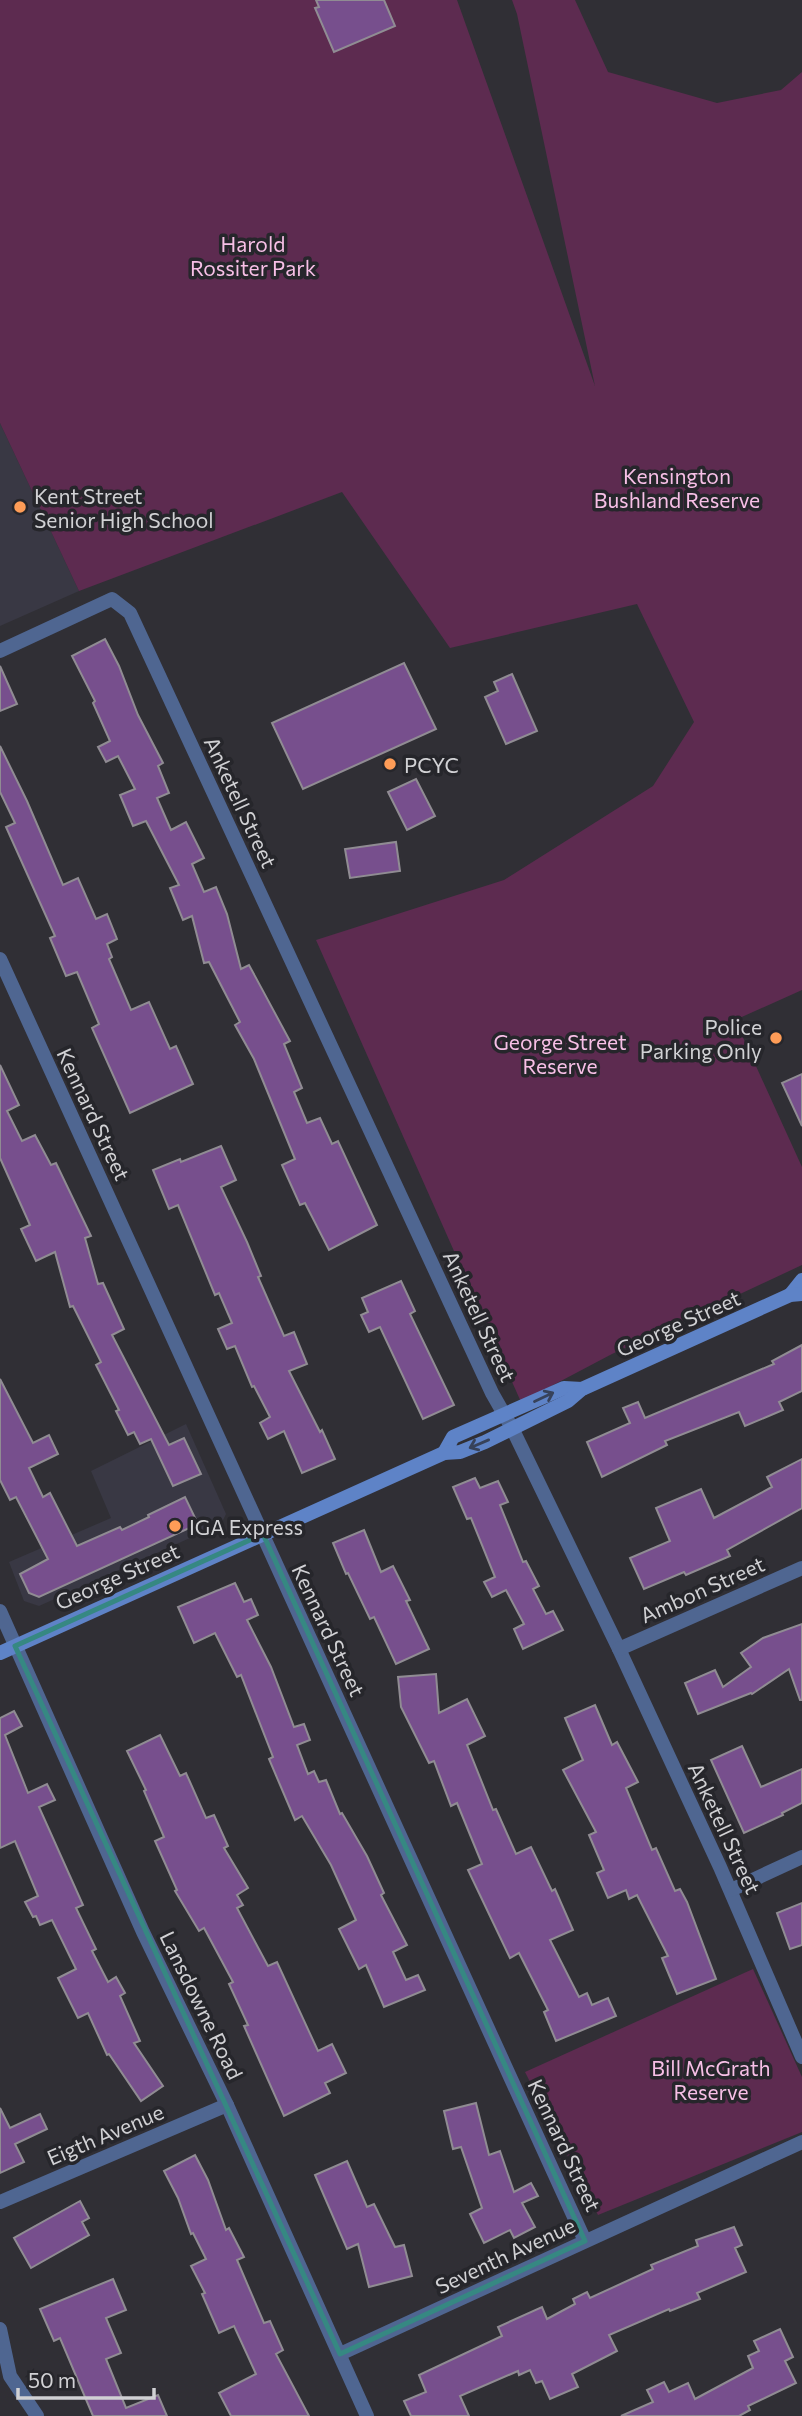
<svg xmlns="http://www.w3.org/2000/svg" width="802" height="2416" viewBox="0 0 802 2416" font-family="Commissioner,sans-serif">
<rect width="100%" height="100%" fill="#302f35"/>
<g fill="#393844">
<path d="M0 423 79 591 0 626Z"/>
<path d="M186 1424 226 1514 221 1524 39 1606 24 1601 9 1562 111 1518 91 1471Z"/>
</g>
<g fill="#5d2b50">
<path d="M0 0H457L595 386 517 14 512 0H575L608 72 717 103 781 90 802 72V990L735 1020 802 1167V1265L612 1354 521 1402 316 940 504 880 653 786 694 722 637 604 450 648 342 492 79 591 0 423Z"/>
<path d="M753 1969 802 2077V2132L598 2215 525 2072Z"/>
</g>
<g fill="#774f8d" stroke="#908c93" stroke-width="2">
<path d="M316 0H384L395 26 334 52 315 8 319 7Z"/>
<path d="M105 639 119 666 138 715 163 763 158 766 169 793 157 798 171 830 186 822 204 858 192 864 204 892 216 887 227 914 241 969 249 965 290 1041 284 1044 302 1088 294 1092 307 1123 320 1118 332 1144 338 1141 377 1225 329 1250 305 1203 300 1205 282 1165 295 1159 254 1059 235 1025 240 1022 209 962 204 963 192 916 183 920 170 888 179 885 146 821 133 826 120 795 135 789 118 756 106 762 98 747 110 741 93 703 95 701 72 656Z"/>
<path d="M404 663 436 729 303 789 272 723Z"/>
<path d="M0 666 17 704 0 711Z"/>
<path d="M512 674 537 731 506 744 485 697 498 691 494 682Z"/>
<path d="M0 746 27 801 63 885 78 878 96 919 107 914 117 939 107 944 112 957 109 959 131 1010 149 1002 170 1049 176 1046 193 1084 130 1113 92 1028 99 1024 77 972 66 976 50 938 55 936 6 827 15 823 0 792Z"/>
<path d="M416 779 435 816 407 830 388 792Z"/>
<path d="M396 842 400 871 350 878 345 849Z"/>
<path d="M0 1065 19 1105 7 1111 22 1141 35 1135 51 1165 56 1163 91 1236 85 1238 98 1284 103 1283 124 1329 112 1335 169 1445 184 1438 201 1474 173 1486 151 1439 140 1444 134 1432 128 1435 116 1411 119 1410 96 1365 101 1362 73 1306 70 1307 55 1252 36 1261 21 1229 30 1225 0 1158Z"/>
<path d="M802 1074V1126L782 1083Z"/>
<path d="M221 1146 236 1180 221 1187 247 1242 261 1276 258 1277 284 1336 294 1332 307 1364 289 1371 320 1432 322 1430 335 1459 302 1473 284 1431 268 1439 260 1423 270 1417 254 1386 252 1387 235 1346 227 1349 218 1329 232 1323 219 1293 215 1295 178 1205 169 1209 153 1170 180 1159 181 1162Z"/>
<path d="M401 1281 415 1311 410 1314 454 1405 423 1419 380 1327 369 1332 361 1315 368 1312 362 1298Z"/>
<path d="M802 1345V1391L779 1402 783 1410 745 1426 739 1412 665 1441 667 1445 602 1477 587 1442 630 1423 623 1408 638 1402 645 1418 774 1364 772 1361Z"/>
<path d="M0 1379 33 1443 49 1435 58 1454 29 1468 43 1497 50 1493 77 1546 120 1527 122 1530 149 1517 148 1515 185 1497 198 1524 39 1597 29 1593 20 1574 48 1559 16 1497 10 1500 0 1480Z"/>
<path d="M802 1459V1508L727 1550 730 1556 686 1575 684 1572 644 1589 630 1558 670 1541 656 1508 701 1489 714 1518 772 1487 767 1477Z"/>
<path d="M475 1478 480 1488 498 1481 508 1502 500 1505 523 1562 526 1561 539 1586 533 1589 546 1614 553 1611 563 1630 523 1649 514 1629 524 1624 506 1590 492 1597 484 1582 495 1577 471 1518 467 1519 453 1487Z"/>
<path d="M364 1530 381 1572 393 1566 410 1600 406 1601 429 1649 396 1664 374 1617 370 1619 348 1573 346 1574 333 1543Z"/>
<path d="M235 1583 244 1602 251 1599 258 1615 247 1620 271 1667 294 1727 304 1724 310 1740 297 1745 308 1774 314 1771 319 1782 326 1780 340 1814 342 1813 367 1856 384 1893 381 1895 407 1945 393 1952 406 1980 418 1975 425 1990 384 2007 366 1965 359 1969 339 1929 356 1920 331 1865 302 1816 295 1820 269 1759 273 1757 241 1675 237 1677 215 1633 194 1643 178 1607Z"/>
<path d="M802 1624V1700H800L789 1669 752 1694 751 1693 698 1714 685 1683 715 1670 723 1687 751 1667 741 1653 763 1638Z"/>
<path d="M436 1674 439 1713 467 1699 485 1736 467 1745 493 1810 496 1809 516 1854 531 1847 552 1891 555 1889 573 1930 550 1940 579 1997 587 1993 592 2005 608 1998 616 2016 556 2041 544 2012 548 2010 519 1953 510 1958 468 1870 482 1864 457 1803 451 1806 434 1761 429 1763 401 1707 398 1677Z"/>
<path d="M595 1705 612 1745 617 1742 638 1782 626 1788 652 1850 656 1848 675 1891 680 1889 687 1902 716 1979 677 1994 662 1958 668 1956 637 1895 629 1899 626 1890 608 1898 597 1873 604 1870 589 1835 596 1832 563 1770 583 1760 565 1718Z"/>
<path d="M14 1711 22 1726 5 1735 28 1793 47 1784 55 1800 39 1807 83 1905 76 1908 96 1949 92 1951 108 1982 116 1977 125 1993 120 1996 140 2041 134 2043 163 2086 141 2101 109 2054 107 2055 88 2013 78 2018 58 1978 76 1969 52 1920 40 1925 36 1916 33 1917 25 1902 38 1896 15 1841 0 1848V1718Z"/>
<path d="M160 1735 180 1776 186 1773 206 1818 214 1815 228 1846 224 1848 248 1888 237 1895 243 1905 237 1908 268 1966 277 1962 318 2051 332 2044 346 2073 325 2083 330 2093 284 2116 244 2026 248 2025 229 1984 233 1982 204 1928 199 1931 175 1891 177 1890 155 1841 164 1837 144 1791 146 1790 127 1751Z"/>
<path d="M742 1746 761 1787 802 1769V1803L782 1813 783 1815 744 1833 711 1760Z"/>
<path d="M802 1903V1945L790 1949 777 1913Z"/>
<path d="M476 2103 489 2155 500 2151 514 2192 531 2183 538 2196 522 2203 535 2227 514 2238 510 2230 484 2243 470 2214 482 2208 461 2147 453 2149 444 2111Z"/>
<path d="M0 2108 10 2128 40 2114 47 2129 15 2144 24 2162 0 2173Z"/>
<path d="M195 2155 208 2180 226 2230 229 2228 244 2257 237 2260 264 2323 270 2321 283 2350 276 2354 309 2416H231L219 2393 256 2374 234 2326 219 2333 202 2294 205 2293 191 2266 206 2259 193 2233 191 2234 178 2198 164 2171Z"/>
<path d="M347 2161 367 2207 374 2204 395 2247 404 2245 412 2276 369 2287 358 2244 347 2249 315 2175Z"/>
<path d="M80 2201 89 2218 82 2222 89 2235 31 2268 14 2238Z"/>
<path d="M734 2227 742 2245 735 2248 746 2272 697 2293 700 2299 670 2311 669 2309 609 2335 617 2351 572 2374 578 2387 550 2399 542 2381 536 2383 530 2370 519 2375 518 2371 460 2396 469 2416H411L404 2401 426 2392 419 2375 502 2336 498 2327 542 2307 547 2319 575 2304 573 2299 587 2292 590 2298 653 2269 651 2265 698 2246 696 2240Z"/>
<path d="M113 2279 126 2310 106 2318 121 2353 106 2359 126 2408 158 2395 167 2416H93L60 2338 54 2341 40 2309Z"/>
<path d="M780 2329 793 2357 785 2361 796 2383 748 2406 750 2410 739 2416H621L653 2402 647 2390 664 2382 669 2392 688 2383 695 2399 753 2368 748 2356 759 2351 754 2341Z"/>
</g>
<g fill="none" stroke-linecap="round" stroke-linejoin="round">
<g stroke="#4f6691" stroke-width="14">
<path d="M0 651 112 599 130 613 492 1393 512 1428 619 1649 720 1867 802 2057"/>
<path d="M0 959 585 2241"/>
<path d="M0 1611 143 1932 227 2105 367 2416"/>
<path d="M619 1649 802 1568"/>
<path d="M731 1890 802 1857"/>
<path d="M0 2202 227 2105"/>
<path d="M0 2329 10 2376 37 2416"/>
<path d="M340 2354 802 2142"/>
</g>
<g stroke="#5e83c7" stroke-width="14">
<path d="M790 1295 802 1280"/>
<path d="M444 1453 453 1437 564 1388 582 1389"/>
<path d="M0 1653 444 1453 460 1452 485 1442 568 1401 582 1389 790 1295 802 1294"/>
</g>
</g>
<defs><path id="oneway-shaft" d="M-6 0H5M1.5-3L5.5 0L1.5 3" fill="none" stroke-width="1.6" stroke-linecap="round" stroke-linejoin="round" transform="scale(1.75)"/></defs>
<g stroke="#37425a">
<use href="#oneway-shaft" transform="translate(544 1397) rotate(-25)"/>
<use href="#oneway-shaft" transform="translate(479 1444) rotate(157)"/>
</g>
<path fill="none" stroke="#368882" stroke-width="5" stroke-linejoin="round" d="M263 1534 585 2241 340 2354 15 1646Z"/>
<g fill="#fe9c57" stroke="#26262b" stroke-width="2.5">
<circle cx="20" cy="507" r="7"/>
<circle cx="390" cy="764" r="7"/>
<circle cx="776" cy="1038" r="7"/>
<circle cx="175" cy="1526" r="7"/>
</g>
<g text-anchor="middle" dominant-baseline="central" stroke-width="7" stroke-linejoin="round" paint-order="stroke">
<g font-size="21" fill="#f7bfe6" stroke="#26262b">
<text x="253" y="243">Harold<tspan x="253" dy="24">Rossiter Park</tspan></text>
<text x="677" y="475">Kensington<tspan x="677" dy="24">Bushland Reserve</tspan></text>
<text x="560" y="1041">George Street<tspan x="560" dy="24">Reserve</tspan></text>
<text x="711" y="2067">Bill McGrath<tspan x="711" dy="24">Reserve</tspan></text>
</g>
<g font-size="21" fill="#d1d1d4" stroke="#26262b" text-anchor="start">
<text x="34" y="495">Kent Street<tspan x="34" dy="24">Senior High School</tspan></text>
<text x="404" y="764">PCYC</text>
<text x="762" y="1026" text-anchor="end">Police<tspan x="762" dy="24">Parking Only</tspan></text>
<text x="189" y="1526">IGA Express</text>
</g>
<g font-size="21" fill="#d1d1d4" stroke="#26262b">
<text transform="translate(241 802) rotate(65)">Anketell Street</text>
<text transform="translate(94 1114) rotate(65)">Kennard Street</text>
<text transform="translate(480 1316) rotate(65)">Anketell Street</text>
<text transform="translate(678 1323) rotate(-24)">George Street</text>
<text transform="translate(117 1576) rotate(-24)">George Street</text>
<text transform="translate(702 1589) rotate(-24)">Ambon Street</text>
<text transform="translate(329 1630) rotate(65)">Kennard Street</text>
<text transform="translate(725 1828) rotate(65)">Anketell Street</text>
<text transform="translate(202 2005) rotate(64)">Lansdowne Road</text>
<text transform="translate(105 2134) rotate(-23)">Eigth Avenue</text>
<text transform="translate(565 2145) rotate(65)">Kennard Street</text>
<text transform="translate(505 2255) rotate(-25)">Seventh Avenue</text>
</g>
</g>
<path d="M18 2388v10h136v-10" fill="none" stroke="#d1d1d4" stroke-width="3.5"/>
<text x="28" y="2388" font-size="21" fill="#d1d1d4" stroke="#26262b" stroke-width="5" paint-order="stroke">50 m</text>
</svg>
